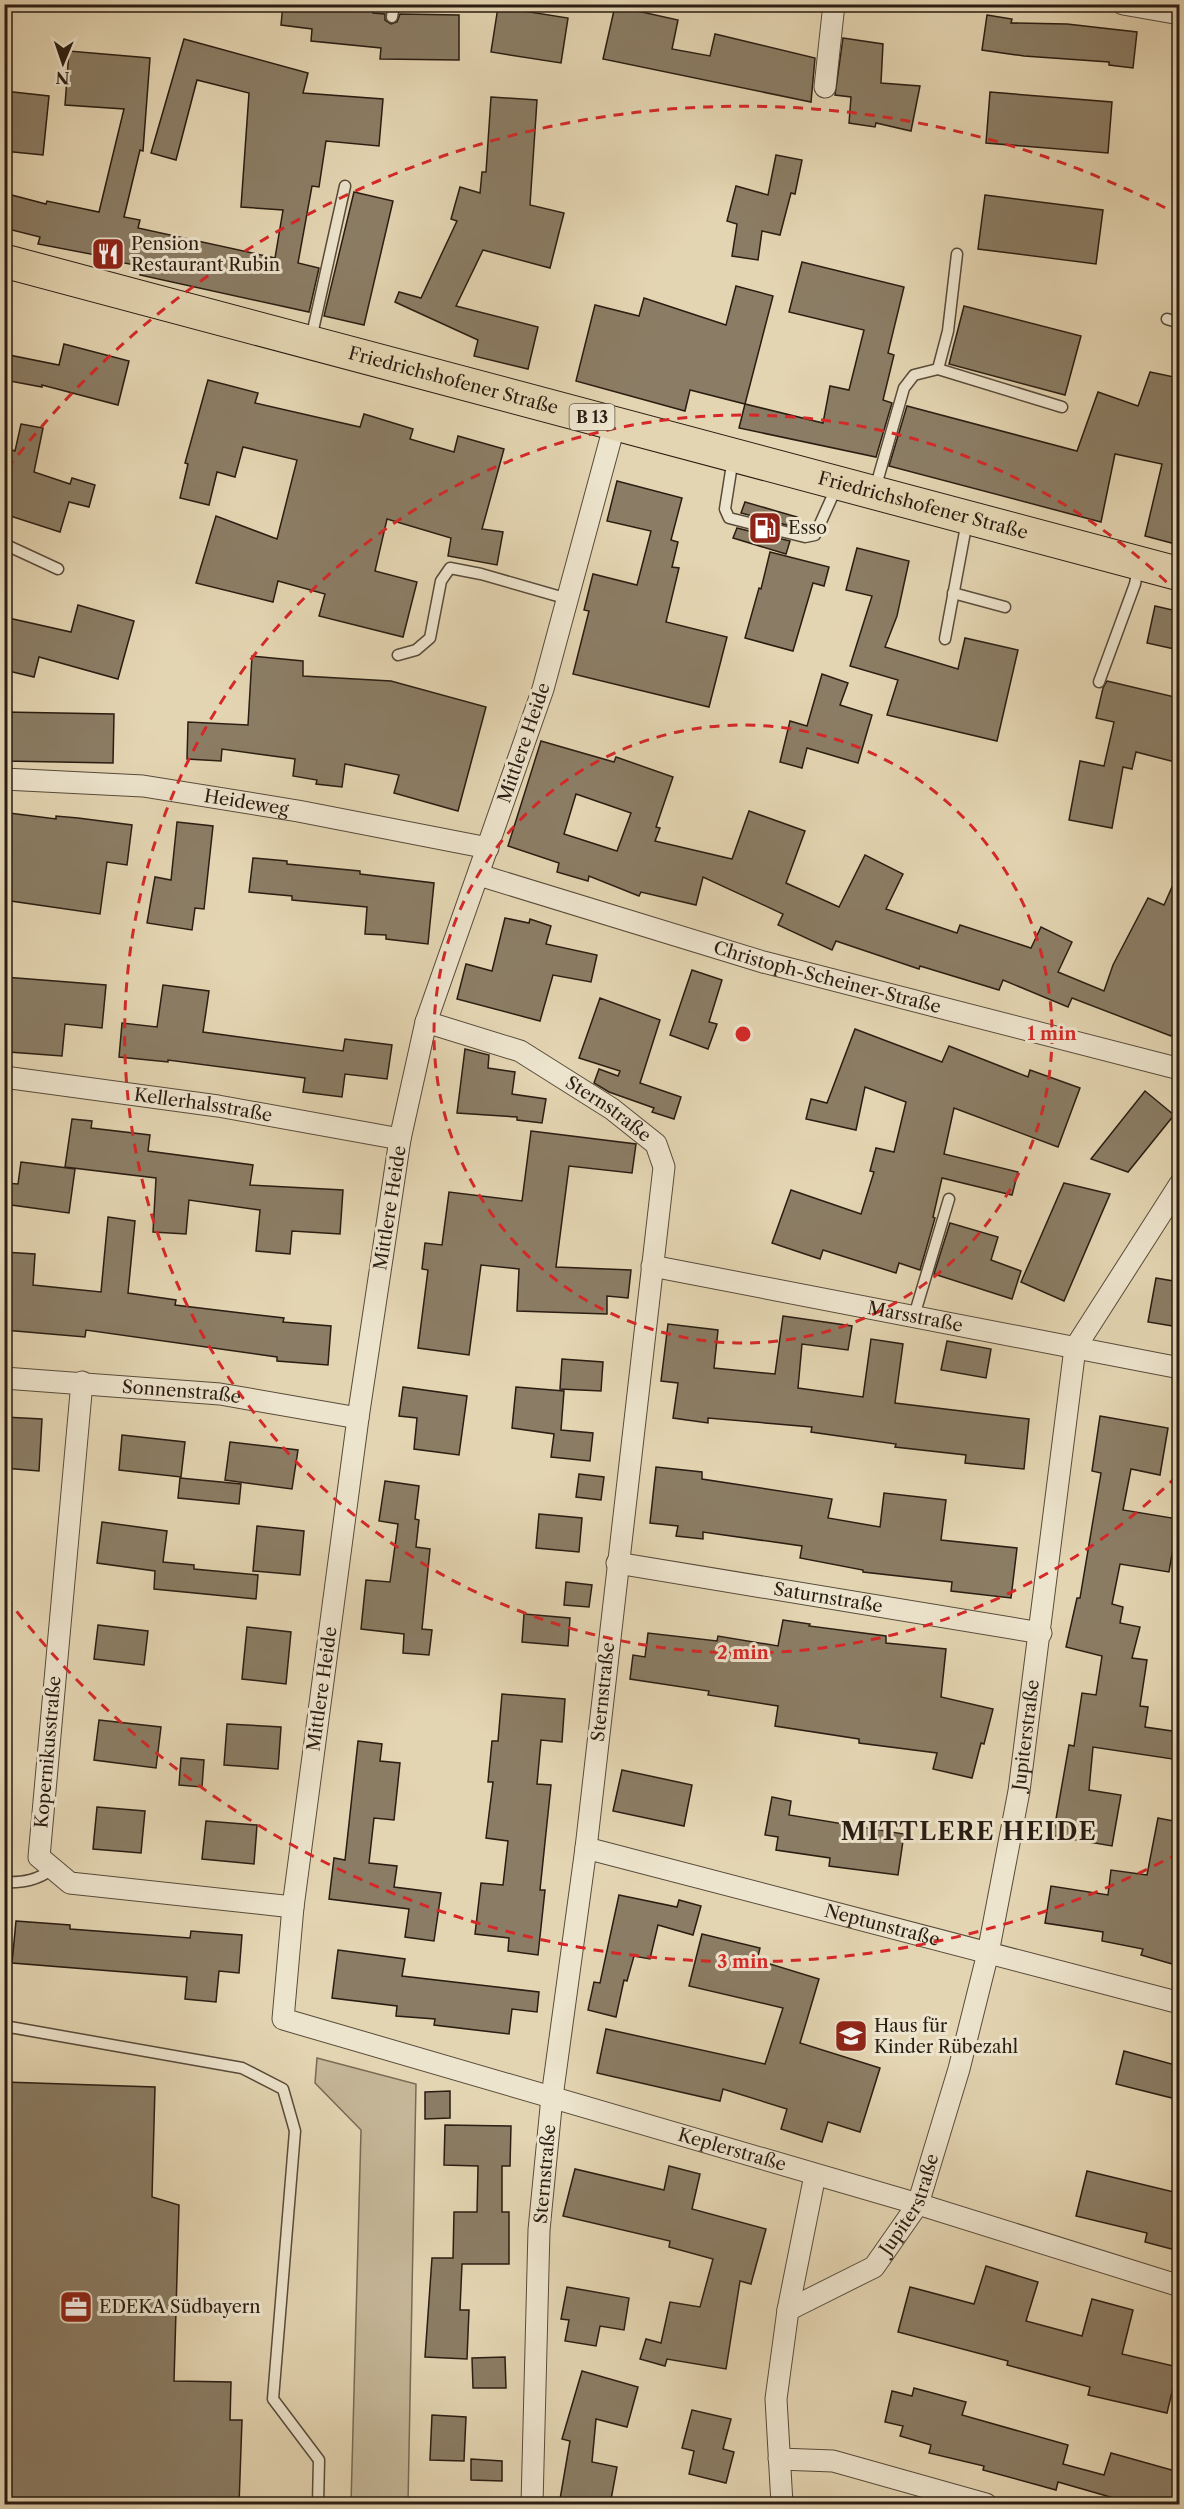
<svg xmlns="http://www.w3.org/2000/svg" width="1184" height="2509" viewBox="0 0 1184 2509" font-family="'Libre Caslon Text',serif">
<rect width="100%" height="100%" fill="#e4d5b2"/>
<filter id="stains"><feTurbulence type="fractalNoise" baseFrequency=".00333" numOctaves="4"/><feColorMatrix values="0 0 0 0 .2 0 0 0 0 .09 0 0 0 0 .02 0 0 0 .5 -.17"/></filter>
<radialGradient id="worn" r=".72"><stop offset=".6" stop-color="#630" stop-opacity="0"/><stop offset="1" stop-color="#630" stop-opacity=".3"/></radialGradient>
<path fill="#c4b697" stroke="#776a54" stroke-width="1.5" d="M317 2058 416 2084 408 2504H351L361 2130 315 2083Z"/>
<g fill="#8b7d65" stroke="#2a1d12" stroke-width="1.5" fill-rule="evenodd">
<path d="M283 4H374L373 13 385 14V20L391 24 397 22 400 14 459 15V60L380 59 381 48 311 41 312 29 281 25Z"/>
<path d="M615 6 678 20 672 49 710 56 715 34 815 58 811 102 603 59Z"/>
<path d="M498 7 568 18 561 63 491 52Z"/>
<path d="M987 15 1012 19 1011 23 1067 24 1137 32 1133 68 1109 65V62L1024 56 982 50Z"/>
<path d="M843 38 883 44 881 83 920 86 911 131 876 123 875 127 849 123 851 97 835 95Z"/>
<path d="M184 39 308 73 303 93 383 99 379 146 326 141 319 187 312 186 298 263 319 268 309 312 140 275 142 266 100 259 101 256 38 244 40 237 4 228V193L46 204 47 201 99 212 124 109 65 105 69 51 150 58 143 151 140 150 124 217 140 220 138 228 275 258 283 210 241 207 249 93 197 80 176 160 151 153Z"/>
<path d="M4 91 49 96 43 155 4 151Z"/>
<path d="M990 92 1112 102 1108 153 986 143Z"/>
<path d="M491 97 537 100 530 205 564 213 550 268 483 250 456 306 538 327 528 369 474 356 478 340 395 302 399 292 421 298 457 221 451 219 460 187 480 193 482 172H486Z"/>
<path d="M776 155 802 160 795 194 791 193 780 235 762 231 758 260 732 256 737 224 727 221 736 186 768 195Z"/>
<path d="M354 192 393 201 364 325 324 316Z"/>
<path d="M985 195 1103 210 1096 264 978 249Z"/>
<path d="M802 262 904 287 888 353 894 355 883 400 892 403 876 457 739 428 745 404 823 423 830 386 849 390 864 330 789 312Z"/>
<path d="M736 286 773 296 745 404 690 390 685 411 576 381 595 305 639 316 644 298 726 325Z"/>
<path d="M964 306 1081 336 1065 395 949 364Z"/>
<path d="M64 344 129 361 118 405 42 385V387L4 380V354L59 365Z"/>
<path d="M1150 372 1179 378V545L1145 536 1162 464 1115 454 1101 522 889 466 907 406 1077 451 1098 392 1138 406Z"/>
<path d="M208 380 258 393 255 403 360 427 364 414 413 429 410 439 454 452 458 436 504 449 482 529 503 532 497 565 448 556 451 538 387 519 375 571 417 582 403 637 319 616 325 594 278 581 273 602 196 583 216 516 277 539 297 460 243 447 235 477 217 472 209 505 180 498 188 464 185 463Z"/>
<path d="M21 424 43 428 34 472 70 484 72 478 95 485 89 507 69 502 60 532 4 514V447L15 451Z"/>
<path d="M617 481 682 498 671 540 678 542 672 567 679 568 666 622 727 637 709 707 573 674 589 611 584 610 593 574 637 585 651 531 607 521Z"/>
<path d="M745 502 797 517 794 527 741 513Z"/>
<path d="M737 528 790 541 786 554 733 538Z"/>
<path d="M857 548 909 561 897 616 885 647 958 669 965 638 1018 650 997 741 887 715 898 680 850 666 872 596 846 590Z"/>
<path d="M770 552 829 567 824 586 813 583 793 651 745 638 759 588 761 589Z"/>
<path d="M78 605 134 621 118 679 39 657 34 677 4 670V617L71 632Z"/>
<path d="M1155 606 1177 611 1174 624H1179V650L1147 643Z"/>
<path d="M252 656 303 661V676L391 681 486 707 458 811 394 793 399 775 345 764 342 787 316 784 317 780 293 776 295 759 222 749 221 761 187 759 188 722 248 725Z"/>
<path d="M822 674 848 683 840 705 872 715 858 763 807 748 802 768 780 762 790 721 807 726Z"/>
<path d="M1107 681 1179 698V763L1136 752 1132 769 1123 767 1112 828 1069 820 1080 761 1104 766 1114 722 1096 718 1103 688Z"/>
<path d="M4 712 114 714 113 763 4 761Z"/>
<path d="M541 741 614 762 616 757 673 777 656 827 660 828 655 841 732 859 749 811 805 831 786 883 839 907 865 855 903 874 886 909 957 933 960 925 1031 948 1041 927 1072 942 1058 972 1104 991 1113 965 1148 898 1164 905 1179 871V1019L1171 1036 1072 998 1068 1007 1003 980 999 990 920 966 919 969 836 941 832 950 778 925 783 914 703 877 696 905 641 892 639 896 589 876 588 881 557 872 559 863 508 846ZM576 794 631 813 617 851 564 834Z"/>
<path d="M9 813 56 819V816L78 818 132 825 127 865 107 862 100 914 4 900V849Z"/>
<path d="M177 822 213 826 204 909 195 908 192 930 147 923 155 877 171 880Z"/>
<path d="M253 858 287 861V864L360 871V874L434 883 428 944 386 939V935L365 934 367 907 292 900V896L249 892Z"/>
<path d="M505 918 529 923 530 919 551 926 546 944 597 955 591 982 553 975 540 1021 457 999 466 964 492 971Z"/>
<path d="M692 970 722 980 709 1022 717 1024 708 1049 670 1035Z"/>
<path d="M4 977 106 985 102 1028 65 1024 62 1056 9 1052 11 1022 4 1021Z"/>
<path d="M163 985 209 991 203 1032 343 1051 345 1039 392 1045 387 1079 345 1074 342 1097 303 1092 305 1078 168 1060V1062L119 1057 122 1023 157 1027Z"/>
<path d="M600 998 660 1020 640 1083 681 1097 674 1119 652 1112 654 1108 609 1092 594 1083 599 1069 618 1076 620 1071 579 1058Z"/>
<path d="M855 1029 942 1062 949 1046 1028 1077 1030 1070 1080 1088 1058 1147 954 1108 944 1154 1018 1172 1012 1195 942 1178 933 1217 935 1218 920 1270 899 1263 896 1273 823 1250 820 1259 772 1243 791 1190 861 1214 874 1172 870 1171 876 1148 894 1152 906 1102 865 1087 856 1130 806 1119 811 1099 827 1103Z"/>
<path d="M465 1049 489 1055 488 1068 515 1072 512 1094 546 1099 542 1123 517 1120V1117L457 1113Z"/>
<path d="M1145 1091 1174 1115 1128 1172 1091 1159Z"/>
<path d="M72 1119 92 1121 91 1128 150 1135 148 1151 253 1165 250 1185 343 1190 340 1234 292 1231 290 1254 256 1251 260 1210 189 1200 186 1234 153 1232 156 1178 65 1167Z"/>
<path d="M531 1131 636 1144 632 1173 569 1166 556 1267 631 1270 628 1298 607 1296V1314L517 1311 519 1269 481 1265 469 1355 418 1348 428 1270 422 1269 425 1243 442 1245 449 1192 522 1201Z"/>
<path d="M21 1162 75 1169 69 1213 4 1204V1183L18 1184Z"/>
<path d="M1064 1183 1110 1194 1064 1301 1021 1282Z"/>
<path d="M108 1217 135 1221 128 1293 176 1300 175 1305 284 1318 283 1322 331 1326 328 1365 277 1361V1357L86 1330 85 1337 4 1330V1252L35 1254 33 1285 101 1292Z"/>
<path d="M950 1223 998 1237 991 1260 1021 1271 1012 1299 934 1274Z"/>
<path d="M1156 1278 1179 1282V1327L1148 1322Z"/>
<path d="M783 1316 852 1326 848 1350 802 1344 798 1388 863 1397 871 1339 903 1344 895 1403 1029 1419 1024 1469 965 1463 966 1455 895 1447 896 1444 811 1432 812 1427 708 1418V1423L673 1418 678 1383 661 1381 668 1324 718 1330 714 1368 775 1374Z"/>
<path d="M947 1341 991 1349 986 1378 941 1370Z"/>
<path d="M562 1359 603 1362 601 1391 560 1389Z"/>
<path d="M403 1387 467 1396 459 1455 414 1449 417 1418 399 1416Z"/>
<path d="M516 1387 564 1391 561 1430 593 1433 590 1461 551 1457 554 1434 512 1428Z"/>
<path d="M1100 1416 1168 1428 1160 1475 1131 1469 1123 1510 1178 1519 1169 1572 1120 1564 1112 1604 1123 1607 1120 1623 1140 1627 1132 1658 1147 1660 1140 1706 1148 1707 1145 1727 1179 1732V1760L1093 1747 1089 1790 1121 1795 1112 1846 1053 1836 1069 1745 1074 1746 1082 1693 1096 1695 1102 1656 1066 1647 1077 1598H1080L1101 1473 1092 1471Z"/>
<path d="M4 1417 42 1419 39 1471 4 1468Z"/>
<path d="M122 1435 185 1442 181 1477 119 1470Z"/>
<path d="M230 1442 298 1450 292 1489 225 1480Z"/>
<path d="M656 1467 702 1472V1479L832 1499 828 1518 880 1527 884 1493 946 1500 941 1540 1017 1548 1011 1598 951 1591 952 1582 863 1572V1570L800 1558 802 1546 703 1532V1539L676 1536 678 1526 650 1523Z"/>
<path d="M579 1474 604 1477 601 1500 576 1497Z"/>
<path d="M180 1478 241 1484 239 1504 178 1498Z"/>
<path d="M385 1481 419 1486 415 1519 419 1520 416 1547 430 1549 422 1629 432 1630 429 1655 403 1653 404 1634 361 1629 366 1580 390 1582 398 1524 379 1521Z"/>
<path d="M539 1514 582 1518 579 1552 536 1548Z"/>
<path d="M102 1522 167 1531 163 1562 194 1565V1569L258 1575 256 1599 154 1589 155 1571 97 1563Z"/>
<path d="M257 1526 304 1531 300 1575 253 1571Z"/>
<path d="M566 1582 592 1585 589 1607 564 1605Z"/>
<path d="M524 1614 570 1618 568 1646 522 1642Z"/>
<path d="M783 1620 810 1624 809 1626 886 1636V1643L946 1649 941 1697 993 1709 984 1744 981 1743 972 1778 933 1769 937 1753 859 1743V1739L775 1726 778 1706 708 1695 709 1691 630 1679 633 1655 645 1657 648 1633 717 1641 718 1636 778 1646Z"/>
<path d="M98 1625 148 1631 144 1665 94 1659Z"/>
<path d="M247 1627 291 1632 286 1684 242 1679Z"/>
<path d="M502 1694 565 1699 562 1742 541 1740 537 1784 551 1785 540 1890H545L538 1955 508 1951 509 1938 475 1934 481 1883 503 1885 508 1841 486 1838 493 1782H488L492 1741H498Z"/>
<path d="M99 1720 161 1727 156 1768 94 1760Z"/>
<path d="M227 1724 281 1727 278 1769 224 1765Z"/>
<path d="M358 1741 382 1744 380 1761 400 1763 394 1820 374 1818 369 1863 397 1866 394 1887 441 1893 434 1941 405 1937 409 1909 329 1899 334 1858 345 1860Z"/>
<path d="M181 1758 204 1760 202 1787 179 1785Z"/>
<path d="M622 1770 692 1785 684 1826 613 1811Z"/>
<path d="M772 1797 791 1801 789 1815 904 1834 898 1875 829 1866 830 1858 776 1850 778 1837 765 1835Z"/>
<path d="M97 1807 145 1811 141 1853 93 1849Z"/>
<path d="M1158 1818 1179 1822V1966L1141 1955 1143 1949 1102 1941 1103 1932 1045 1923 1051 1886 1108 1895 1111 1870 1147 1875Z"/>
<path d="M206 1821 257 1825 254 1864 202 1859Z"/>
<path d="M619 1895 677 1907 679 1900 701 1906 693 1935 658 1925 650 1959 634 1956 627 1981 624 1980 616 2017 588 2010 594 1982 600 1983Z"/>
<path d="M16 1921 70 1925V1929L190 1938 191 1931 242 1935 239 1973 219 1971 216 2002 185 1999 187 1977 12 1963Z"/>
<path d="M702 1934 760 1948 757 1960 819 1979 800 2043 880 2068 860 2132 828 2122 822 2142 781 2129 787 2109 723 2089 720 2101 597 2073 606 2029 765 2064 783 2008 689 1986Z"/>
<path d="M338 1950 405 1959 402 1976 539 1992 537 2012 512 2009 509 2034 434 2025 435 2019 396 2016 397 2006 332 1998Z"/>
<path d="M1124 2051 1179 2066V2086L1176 2099 1116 2084Z"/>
<path d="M4 2082 155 2087 152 2197 179 2205 174 2381 231 2382 230 2420H242L239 2505H4Z"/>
<path d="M450 2091V2118L425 2119V2092Z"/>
<path d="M445 2125 511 2126 510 2166H502V2212H509V2264H462L460 2310H469L467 2359 425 2357 432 2258H453L454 2212H477L478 2166 444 2165Z"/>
<path d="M669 2166 700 2174 692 2209 766 2229 751 2284 740 2281 726 2369 667 2359 665 2366 640 2359 646 2339 661 2343 670 2302 700 2307 713 2259 669 2247 670 2241 563 2216 575 2169 664 2190Z"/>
<path d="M1087 2171 1174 2192 1173 2196 1179 2197V2251L1145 2242 1147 2233 1076 2216Z"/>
<path d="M986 2266 1038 2282 1026 2321 1082 2336 1092 2299 1133 2310 1122 2354 1178 2367 1167 2413 1088 2395 1090 2387 1007 2365 1008 2361 898 2332 910 2287 974 2304Z"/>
<path d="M567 2287 629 2298 624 2330 600 2326 596 2346 565 2341 569 2320 561 2319Z"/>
<path d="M505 2357 506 2388H473L472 2358Z"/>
<path d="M582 2371 638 2387 627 2427 596 2419 592 2462 617 2467 610 2505H559L570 2441 562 2439Z"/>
<path d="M914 2388 966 2402 962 2415 1068 2445 1063 2464 1104 2475 1111 2453 1179 2472V2505H1138L1058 2482 1056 2490 983 2470 984 2466 929 2453 931 2445 900 2436 903 2426 885 2422 892 2391 912 2396Z"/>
<path d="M692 2410 731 2419 723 2449 734 2452 726 2483 689 2474 694 2451 682 2448Z"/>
<path d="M432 2415 466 2417 464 2461 430 2460Z"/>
<path d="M471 2459 502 2461V2481L471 2480Z"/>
</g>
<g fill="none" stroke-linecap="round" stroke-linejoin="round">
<defs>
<g id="lane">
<path d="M392 17 394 4"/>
<path d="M1167 319 1180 323"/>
<path d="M311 339 345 186"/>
<path d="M938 369 1062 407"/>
<path d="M733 458 725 509 729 518 805 537 815 535 837 486"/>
<path d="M875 489 904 388 914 375 938 369 948 331 957 254"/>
<path d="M4 544 58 569"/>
<path d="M953 593 1005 607"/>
<path d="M945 639 967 521"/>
<path d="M398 655 416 650 430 638 441 581 450 568 481 574 568 599"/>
<path d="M1099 682 1135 584 1138 567"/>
<path d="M914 1316 949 1199"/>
<path d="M4 1882C24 1883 37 1880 53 1869"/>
<path d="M4 2026 242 2068 283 2089 295 2131 273 2399 319 2460 318 2504"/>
</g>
<g id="street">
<path d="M1123 4 1180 14"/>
<path d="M825 87 834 4"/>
<path id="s1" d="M615 423 543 689 426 1022 400 1139 358 1418 293 1907 283 2019 918 2204 1180 2286"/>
<path id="s2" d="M4 779 143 786 298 811 488 848"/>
<path id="s3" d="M479 875 763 962 1180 1069"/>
<path id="s4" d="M426 1022 520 1051 612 1109 656 1144 664 1167 586 1848 552 2097 539 2230 532 2504"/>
<path id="s5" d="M4 1077 218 1106 400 1139"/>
<path id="s6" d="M652 1266 1180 1368"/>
<path id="s7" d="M4 1378 220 1394 358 1418"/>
<path d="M82 1382 39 1857 70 1883 293 1907"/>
<path id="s8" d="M617 1563 1041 1633"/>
<path id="s9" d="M586 1848 1180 2003"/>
<path d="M788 2310 815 2175"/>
<path d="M779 2459 833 2461 986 2504"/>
<path id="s10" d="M782 2504 776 2399 788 2310 874 2267 918 2204 959 2069 988 1953 1019 1791 1075 1348 1180 1184"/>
</g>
<g id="primary">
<path id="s11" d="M4 261 1180 574"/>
</g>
</defs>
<use href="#lane" stroke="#584b3a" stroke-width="13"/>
<use href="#street" stroke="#584b3a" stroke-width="23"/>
<use href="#primary" stroke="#2a1d12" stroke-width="35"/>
<use href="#lane" stroke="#ede4cd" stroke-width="10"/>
<use href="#street" stroke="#ede4cd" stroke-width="21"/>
<use href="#primary" stroke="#e4d5b2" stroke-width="33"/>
</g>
<g fill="none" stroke="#d62828" stroke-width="3" stroke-dasharray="10 8">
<circle cx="743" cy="1034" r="309"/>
<path d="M1177 1476A619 619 0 1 1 1177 592"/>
<path d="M1179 1853A928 928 0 0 1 7 1599M7 469A928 928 0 0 1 1179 215"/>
</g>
<defs>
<symbol id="restaurant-square" viewBox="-11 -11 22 22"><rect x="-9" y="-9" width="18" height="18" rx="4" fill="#8f2418" stroke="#ede4cd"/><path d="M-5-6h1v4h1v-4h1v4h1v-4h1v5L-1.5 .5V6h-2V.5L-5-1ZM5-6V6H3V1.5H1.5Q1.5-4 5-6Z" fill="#fff"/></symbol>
<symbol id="fuel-square" viewBox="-11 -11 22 22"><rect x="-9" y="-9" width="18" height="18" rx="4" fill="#8f2418" stroke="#ede4cd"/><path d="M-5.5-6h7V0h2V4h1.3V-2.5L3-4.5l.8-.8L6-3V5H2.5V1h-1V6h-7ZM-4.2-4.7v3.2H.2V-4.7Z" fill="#fff"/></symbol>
<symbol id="school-square" viewBox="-11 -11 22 22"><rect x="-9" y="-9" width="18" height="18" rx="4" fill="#8f2418" stroke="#ede4cd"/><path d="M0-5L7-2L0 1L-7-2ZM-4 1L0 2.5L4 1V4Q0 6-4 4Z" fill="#fff"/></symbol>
<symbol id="office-square" viewBox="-11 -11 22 22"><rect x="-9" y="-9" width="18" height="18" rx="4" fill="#8f2418" stroke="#ede4cd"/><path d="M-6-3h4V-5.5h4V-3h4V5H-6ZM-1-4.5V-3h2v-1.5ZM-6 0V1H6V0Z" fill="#fff"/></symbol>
</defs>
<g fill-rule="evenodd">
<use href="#restaurant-square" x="89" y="235" width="38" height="38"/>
<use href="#fuel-square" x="746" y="509" width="38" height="38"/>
<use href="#school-square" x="832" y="2017" width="38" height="38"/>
<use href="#office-square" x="57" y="2288" width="38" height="38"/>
</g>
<g text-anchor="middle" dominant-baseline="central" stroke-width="6" stroke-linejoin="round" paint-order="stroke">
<rect fill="#ede4cd" stroke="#64594a" stroke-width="1.5" x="569.5" y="404" width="45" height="26" rx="4.5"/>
<g font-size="16" font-weight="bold" fill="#2a1d12">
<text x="592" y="417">B 13</text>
</g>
<g font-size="18" fill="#2a1d12" stroke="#ede4cd" text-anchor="start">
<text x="131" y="244">Pension<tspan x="131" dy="21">Restaurant Rubin</tspan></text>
<text x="788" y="528">Esso</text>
<text x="874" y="2026">Haus für<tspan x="874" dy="21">Kinder Rübezahl</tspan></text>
<text x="99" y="2307">EDEKA Südbayern</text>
</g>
<g font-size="18" fill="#2a1d12" stroke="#ede4cd">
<text stroke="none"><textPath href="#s11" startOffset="465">Friedrichshofener Straße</textPath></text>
<text stroke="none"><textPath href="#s11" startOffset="951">Friedrichshofener Straße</textPath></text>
<text transform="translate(524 743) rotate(-71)">Mittlere Heide</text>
<text stroke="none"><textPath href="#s2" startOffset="244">Heideweg</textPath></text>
<text stroke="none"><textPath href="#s3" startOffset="363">Christoph-Scheiner-Straße</textPath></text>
<text stroke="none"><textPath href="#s5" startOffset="201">Kellerhalsstraße</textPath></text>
<text stroke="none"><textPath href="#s4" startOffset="204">Sternstraße</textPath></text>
<text transform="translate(390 1208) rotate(-81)">Mittlere Heide</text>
<text stroke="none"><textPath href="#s6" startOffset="268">Marsstraße</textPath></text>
<text stroke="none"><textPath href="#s7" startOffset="178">Sonnenstraße</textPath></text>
<text stroke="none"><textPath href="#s8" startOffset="214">Saturnstraße</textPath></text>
<text transform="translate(322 1689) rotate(-82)">Mittlere Heide</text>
<text transform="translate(603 1692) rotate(-84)">Sternstraße</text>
<text stroke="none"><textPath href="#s10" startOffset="850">Jupiterstraße</textPath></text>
<text transform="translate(48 1752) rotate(-85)">Kopernikusstraße</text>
<text stroke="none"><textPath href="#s9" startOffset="306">Neptunstraße</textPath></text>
<text stroke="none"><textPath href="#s1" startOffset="2104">Keplerstraße</textPath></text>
<text transform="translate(545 2174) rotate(-85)">Sternstraße</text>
<text stroke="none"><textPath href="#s10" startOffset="364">Jupiterstraße</textPath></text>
</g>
<g font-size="24" font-weight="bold" letter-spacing="1.5" fill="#2a1d12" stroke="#ede4cd">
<text x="969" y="1831">MITTLERE HEIDE</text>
</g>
</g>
<circle cx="743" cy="1034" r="9" fill="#d62828" stroke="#ede4cd" stroke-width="3"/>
<g font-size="18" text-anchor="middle" font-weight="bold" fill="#d62828" stroke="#ede4cd" stroke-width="6" stroke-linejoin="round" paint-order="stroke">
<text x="1052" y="1040">1 min</text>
<text x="743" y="1659">2 min</text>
<text x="743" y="1968">3 min</text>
</g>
<rect width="1184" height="2509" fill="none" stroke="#e4d5b2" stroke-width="24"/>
<rect x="6" y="6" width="1172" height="2497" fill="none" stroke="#2a1d12" stroke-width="3"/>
<rect x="12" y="12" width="1160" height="2485" fill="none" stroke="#2a1d12" stroke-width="1.5"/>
<g transform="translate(63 63) rotate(182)" stroke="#ede4cd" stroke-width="4.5" paint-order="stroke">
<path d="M0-4.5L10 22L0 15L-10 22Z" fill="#2a1d12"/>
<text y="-9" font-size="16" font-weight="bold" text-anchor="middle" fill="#2a1d12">N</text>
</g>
<rect width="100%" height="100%" filter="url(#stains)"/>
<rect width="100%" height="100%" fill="url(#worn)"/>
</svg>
